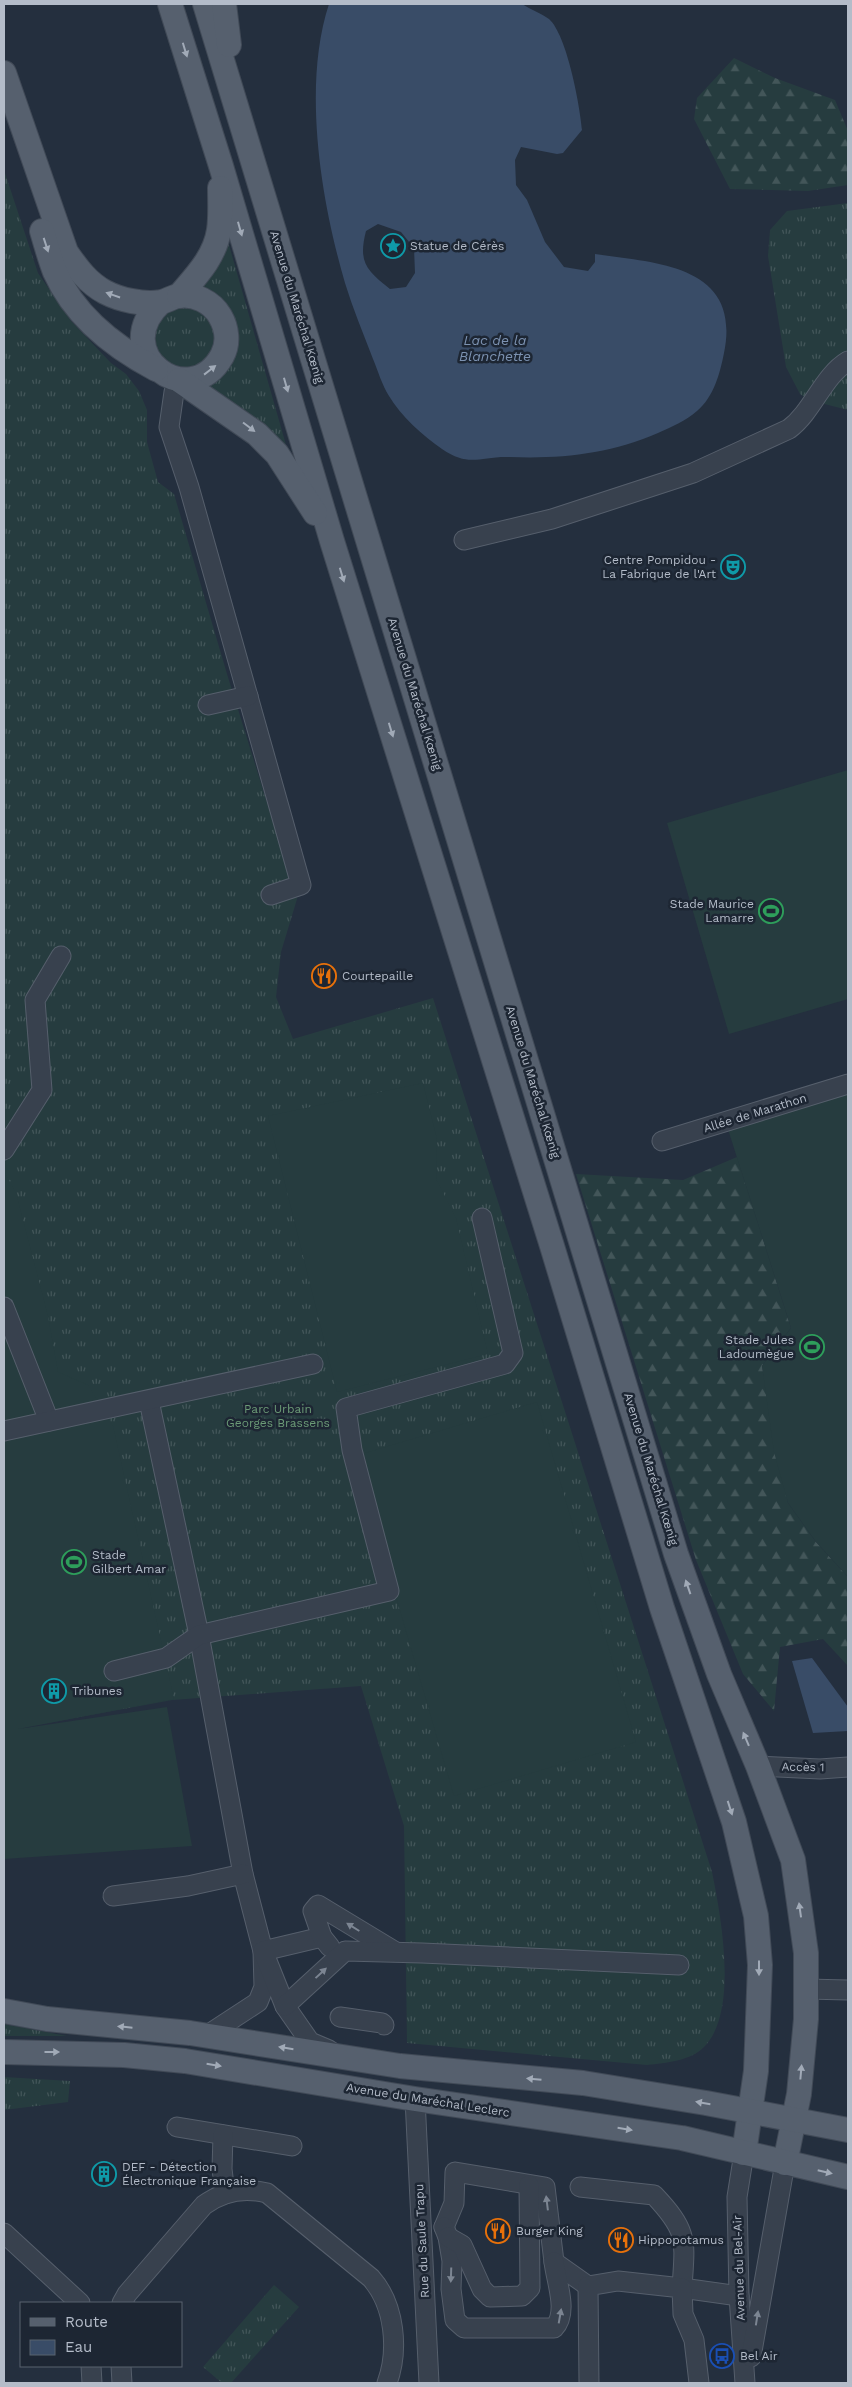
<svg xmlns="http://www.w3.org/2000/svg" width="852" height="2387" viewBox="0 0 852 2387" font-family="'Work Sans',sans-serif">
<defs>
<pattern id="grass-tufts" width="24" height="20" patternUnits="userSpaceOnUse" patternTransform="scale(1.25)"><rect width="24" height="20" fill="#263c3f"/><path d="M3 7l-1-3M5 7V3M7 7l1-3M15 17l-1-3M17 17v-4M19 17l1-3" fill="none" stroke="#435659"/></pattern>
<pattern id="forest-firs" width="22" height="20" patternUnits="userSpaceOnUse" patternTransform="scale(1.25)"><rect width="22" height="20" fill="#263c3f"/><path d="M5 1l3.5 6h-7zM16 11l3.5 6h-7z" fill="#435659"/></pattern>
</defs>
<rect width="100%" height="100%" fill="#242f3e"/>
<g fill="url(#grass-tufts)">
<path d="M4 170 38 273 71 321 111 363 126 374 139 391 147 410V442L158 482 174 494 227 674 297 899 281 952 276 997 293 1039 433 998 712 1872C721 1916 739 2012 704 2047 690 2061 666 2063 647 2065L407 2043 404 1826 361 1686 172 1700 4 1731Z"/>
<path d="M848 203V410L809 400 800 394 786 367 768 256 770 230 787 211Z"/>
<path d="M225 231 288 452 202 387 210 384 223 373 232 358 228 308 217 295 202 286Z"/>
<path d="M184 305 203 312 215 329 214 350 199 367 178 370 159 359 152 329 164 312Z"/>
<path d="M4 2024 67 2036H4Z"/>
<path d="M4 2077 70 2081 68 2102 4 2110Z"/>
<path d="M274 2285 299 2307 231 2383H222L203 2367Z"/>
</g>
<g fill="url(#forest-firs)">
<path d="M734 58 775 78 835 100 848 131V185L808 191 730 189 694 119 697 98Z"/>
<path d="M737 1157 791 1328 762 1366 788 1503 816 1542 848 1577V1666L823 1639 780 1647 774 1711 743 1674 696 1560 576 1174 683 1180Z"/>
</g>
<g fill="#263c3f">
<path d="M848 770V999L729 1034 667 823Z"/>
<path d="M423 1083 436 1135 437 1181 456 1218 488 1354 337 1392 268 1116Z"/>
<path d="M848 1084V1577L816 1542 788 1503 774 1452 762 1366 791 1328 726 1123Z"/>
<path d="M4 1171 16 1193 48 1316 58 1372 88 1385 113 1426 174 1699 18 1729 167 1707 192 1846 4 1859Z"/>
<path d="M537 1402 636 1742 454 1796 355 1456Z"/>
</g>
<g fill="#394c67" fill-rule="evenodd">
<path d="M329 4H522C531 10 541 13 549 19 567 35 580 106 582 130L563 153 557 154 521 147 515 160 516 185 527 200 545 242 564 267 588 271 595 262V254C657 263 742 265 724 353 720 373 714 397 697 411 686 421 671 427 658 433 610 454 561 459 510 457 479 456 470 468 442 449 423 436 401 416 389 396 382 385 378 371 373 359 363 333 353 309 345 283 321 201 302 86 329 4ZM378 224 401 232 414 248 415 273 406 287 390 289C366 270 358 262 366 231Z"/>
<path d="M812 1658 848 1707V1731L813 1733 792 1661Z"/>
</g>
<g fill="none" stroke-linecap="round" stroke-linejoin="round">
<defs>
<g id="minor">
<path d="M179 380 174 392 169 427 189 487 301 885 271 895"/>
<path d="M464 540 552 519 693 473 789 429C813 411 823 376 848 361"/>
<path d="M208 705 248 696"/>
<path d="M662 1141 848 1084"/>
<path d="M4 1150 42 1090 35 1000 61 956"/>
<path d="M4 1307 49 1421"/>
<path d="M149 1401 199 1635 243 1874 263 1951 264 1987 258 2002 206 2036"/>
<path d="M4 1431 313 1364"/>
<path d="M114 1671 166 1658 199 1635 389 1591 352 1450 346 1408 505 1364 513 1353 482 1218"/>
<path d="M758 1766 820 1769 848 1767"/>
<path d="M113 1896 188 1886 243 1874"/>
<path d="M322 1937 263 1951 285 2006 310 2042 329 2050"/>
<path d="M330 1947 322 1937 313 1911 318 1905 394 1951"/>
<path d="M806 1989 848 1990"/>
<path d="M285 2006 345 1951 422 1953 679 1965"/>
<path d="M340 2017 382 2023 384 2025"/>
<path d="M415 2099 429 2383"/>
<path d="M177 2127 292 2146"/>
<path d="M223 2135 222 2169 225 2194"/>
<path d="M744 2153 737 2197 739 2296 745 2383"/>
<path d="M580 2187 654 2195C689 2232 685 2240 682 2288L739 2296"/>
<path d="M444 2227 454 2203 455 2172 545 2187 554 2262 588 2286"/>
<path d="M444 2227 448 2237 452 2261 451 2289 455 2320 464 2328H554C569 2313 556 2281 554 2262"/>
<path d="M4 2233 80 2303"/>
<path d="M448 2237 462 2245 482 2289 490 2297 522 2296 530 2288 529 2185"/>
<path d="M122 2303 127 2294 204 2205C223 2191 243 2187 267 2193L371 2278C395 2305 399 2350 387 2383"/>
<path d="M751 2357 785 2163"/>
<path d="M91 2366 92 2383"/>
<path d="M121 2366 122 2383"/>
<path d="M589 2383 588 2286 618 2281 682 2288 683 2314 694 2340 699 2383"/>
</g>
<g id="major">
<path d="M170 4 221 166 332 541 552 1246 662 1608 734 1822 756 1916 760 1965 756 2071 744 2153"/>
<path d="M205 4 676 1554 719 1674 758 1766 793 1860 806 1953V2019L799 2094 785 2163"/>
<path d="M224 4 229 45"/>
<path d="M4 73 66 252C77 268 88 283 105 292 120 300 144 305 161 302 167 301 172 297 178 296 194 293 212 302 220 316 227 328 229 343 222 356 190 414 106 353 161 302"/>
<path d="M42 231C46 245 50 259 55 272 75 317 114 347 156 369"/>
<path d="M179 296C196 276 215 257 219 230 221 217 220 201 220 188"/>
<path d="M179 380 257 434 277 454 315 513"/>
<path d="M4 2011 47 2019 190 2033 400 2066 583 2083 706 2103 848 2130"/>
<path d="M4 2052 124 2055 185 2061 415 2099 682 2138 848 2177"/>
</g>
</defs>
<use href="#minor" stroke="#565f6c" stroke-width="21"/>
<use href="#major" stroke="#414a57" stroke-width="26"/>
<use href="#minor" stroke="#38414e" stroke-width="19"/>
<use href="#major" stroke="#56606e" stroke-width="24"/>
</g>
<defs><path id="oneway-solid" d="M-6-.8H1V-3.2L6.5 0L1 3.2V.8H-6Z" transform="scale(1.25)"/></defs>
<g fill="#a1aab7">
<use href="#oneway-solid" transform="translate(185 50) rotate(73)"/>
<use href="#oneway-solid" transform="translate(240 229) rotate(74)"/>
<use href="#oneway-solid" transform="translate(46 245) rotate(72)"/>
<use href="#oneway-solid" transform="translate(113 295) rotate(-161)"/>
<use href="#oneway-solid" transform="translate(210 370) rotate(-38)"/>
<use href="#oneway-solid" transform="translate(286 385) rotate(74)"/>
<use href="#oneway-solid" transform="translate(249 427) rotate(37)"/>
<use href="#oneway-solid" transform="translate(342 575) rotate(73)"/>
<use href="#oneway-solid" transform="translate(391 730) rotate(73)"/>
<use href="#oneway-solid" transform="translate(688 1587) rotate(-109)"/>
<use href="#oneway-solid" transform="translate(746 1739) rotate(-113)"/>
<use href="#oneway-solid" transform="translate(730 1808) rotate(72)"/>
<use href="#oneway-solid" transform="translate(800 1910) rotate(-98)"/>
<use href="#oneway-solid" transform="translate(759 1968) rotate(90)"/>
<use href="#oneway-solid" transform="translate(125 2027) rotate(-174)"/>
<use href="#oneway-solid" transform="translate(286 2048) rotate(-171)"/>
<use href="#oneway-solid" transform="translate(52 2052)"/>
<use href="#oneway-solid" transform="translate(214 2065) rotate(9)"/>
<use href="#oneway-solid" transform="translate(801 2072) rotate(-85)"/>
<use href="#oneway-solid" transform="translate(534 2079) rotate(-175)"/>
<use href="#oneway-solid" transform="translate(703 2103) rotate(-170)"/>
<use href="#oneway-solid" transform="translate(625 2129) rotate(9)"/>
<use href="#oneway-solid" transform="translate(825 2172) rotate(13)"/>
</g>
<g fill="#7c8592">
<use href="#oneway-solid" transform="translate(353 1927) rotate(-148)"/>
<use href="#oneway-solid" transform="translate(321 1973) rotate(-43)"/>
<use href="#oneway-solid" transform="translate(547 2203) rotate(-97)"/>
<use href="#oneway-solid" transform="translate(451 2275) rotate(92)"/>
<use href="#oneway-solid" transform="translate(560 2316) rotate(-80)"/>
<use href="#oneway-solid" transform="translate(757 2318) rotate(-81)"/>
</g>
<defs>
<symbol id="sight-ring" viewBox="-11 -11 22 22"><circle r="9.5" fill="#1d2633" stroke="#0f9aa8" stroke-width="1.5"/><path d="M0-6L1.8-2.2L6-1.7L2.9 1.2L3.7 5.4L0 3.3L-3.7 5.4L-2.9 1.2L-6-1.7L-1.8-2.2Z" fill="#0f9aa8"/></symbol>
<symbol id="theatre-ring" viewBox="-11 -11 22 22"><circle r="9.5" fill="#1d2633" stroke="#0f9aa8" stroke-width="1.5"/><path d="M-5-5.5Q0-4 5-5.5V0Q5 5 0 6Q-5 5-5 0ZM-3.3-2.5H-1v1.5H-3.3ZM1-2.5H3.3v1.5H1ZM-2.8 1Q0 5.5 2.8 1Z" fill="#0f9aa8"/></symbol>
<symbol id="stadium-ring" viewBox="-11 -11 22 22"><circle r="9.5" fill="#1d2633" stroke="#2e9e5b" stroke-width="1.5"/><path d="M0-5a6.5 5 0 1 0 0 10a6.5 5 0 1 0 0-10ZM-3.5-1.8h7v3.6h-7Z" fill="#2e9e5b"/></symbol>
<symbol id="restaurant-ring" viewBox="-11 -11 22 22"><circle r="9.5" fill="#1d2633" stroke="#e8710a" stroke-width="1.5"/><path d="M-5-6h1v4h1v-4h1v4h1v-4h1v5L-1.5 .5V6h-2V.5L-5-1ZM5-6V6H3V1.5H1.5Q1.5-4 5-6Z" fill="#e8710a"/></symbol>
<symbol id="building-ring" viewBox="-11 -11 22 22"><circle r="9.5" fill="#1d2633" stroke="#0f9aa8" stroke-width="1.5"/><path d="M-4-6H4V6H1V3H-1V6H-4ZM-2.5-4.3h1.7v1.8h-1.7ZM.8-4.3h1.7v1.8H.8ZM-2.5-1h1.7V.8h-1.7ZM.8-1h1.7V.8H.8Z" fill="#0f9aa8"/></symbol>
<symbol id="bus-ring" viewBox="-11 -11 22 22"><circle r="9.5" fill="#1d2633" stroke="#1a4fb4" stroke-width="1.5"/><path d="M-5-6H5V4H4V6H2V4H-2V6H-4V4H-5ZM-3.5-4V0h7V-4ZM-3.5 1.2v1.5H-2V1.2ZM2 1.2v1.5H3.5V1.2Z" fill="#1a4fb4"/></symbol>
</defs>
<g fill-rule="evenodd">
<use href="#sight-ring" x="379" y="232" width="28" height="28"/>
<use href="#theatre-ring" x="719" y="553" width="28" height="28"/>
<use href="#stadium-ring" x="757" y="897" width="28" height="28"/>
<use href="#restaurant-ring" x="310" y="962" width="28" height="28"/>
<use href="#stadium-ring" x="798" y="1333" width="28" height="28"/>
<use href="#stadium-ring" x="60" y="1548" width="28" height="28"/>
<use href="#building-ring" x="40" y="1677" width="28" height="28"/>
<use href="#building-ring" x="90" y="2160" width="28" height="28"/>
<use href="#restaurant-ring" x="484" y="2217" width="28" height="28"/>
<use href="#restaurant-ring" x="607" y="2226" width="28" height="28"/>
<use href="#bus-ring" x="708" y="2342" width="28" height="28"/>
</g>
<g text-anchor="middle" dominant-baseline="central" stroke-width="5" stroke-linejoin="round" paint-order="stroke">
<g font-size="12" fill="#b4bcc9" stroke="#1d2633" text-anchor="start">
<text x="410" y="246">Statue de Cérès</text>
<text x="716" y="560" text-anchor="end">Centre Pompidou -<tspan x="716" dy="14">La Fabrique de l'Art</tspan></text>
<text x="754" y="904" text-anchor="end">Stade Maurice<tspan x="754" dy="14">Lamarre</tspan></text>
<text x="342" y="976">Courtepaille</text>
<text x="794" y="1340" text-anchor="end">Stade Jules<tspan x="794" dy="14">Ladoumègue</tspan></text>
<text x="92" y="1555">Stade<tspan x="92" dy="14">Gilbert Amar</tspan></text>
<text x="72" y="1691">Tribunes</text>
<text x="122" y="2167">DEF - Détection<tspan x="122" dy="14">Électronique Française</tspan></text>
<text x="516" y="2231">Burger King</text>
<text x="638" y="2240">Hippopotamus</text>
<text x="740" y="2356">Bel Air</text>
</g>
<g font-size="12" fill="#b4bcc9" stroke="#1d2633">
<text transform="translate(297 307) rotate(73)">Avenue du Maréchal Kœnig</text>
<text transform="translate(415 694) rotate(73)">Avenue du Maréchal Kœnig</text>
<text transform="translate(533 1082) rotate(73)">Avenue du Maréchal Kœnig</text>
<text transform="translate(755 1113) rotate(-17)">Allée de Marathon</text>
<text transform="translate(651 1469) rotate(73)">Avenue du Maréchal Kœnig</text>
<text transform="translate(803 1767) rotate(1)">Accès 1</text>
<text transform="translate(428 2100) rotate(9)">Avenue du Maréchal Leclerc</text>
<text transform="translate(422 2241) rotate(-93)">Rue du Saule Trapu</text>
<text transform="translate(739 2268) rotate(-92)">Avenue du Bel-Air</text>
</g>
<g font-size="12" fill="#6b9a76" stroke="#1d2633">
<text x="278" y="1409">Parc Urbain<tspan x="278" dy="14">Georges Brassens</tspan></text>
</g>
<g font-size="14" font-style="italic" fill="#7c92b1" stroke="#1d2633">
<text x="495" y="340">Lac de la<tspan x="495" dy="16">Blanchette</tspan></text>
</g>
</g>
<rect width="852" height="2387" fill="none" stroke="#b4bcc9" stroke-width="10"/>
<rect x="20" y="2302" width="162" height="65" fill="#1d2633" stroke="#59626f"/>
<rect x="30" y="2318" width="25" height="8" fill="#56606e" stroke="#59626f"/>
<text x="65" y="2327" font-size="15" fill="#b4bcc9">Route</text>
<rect x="30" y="2340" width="25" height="15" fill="#394c67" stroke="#59626f"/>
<text x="65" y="2352" font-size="15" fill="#b4bcc9">Eau</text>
</svg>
